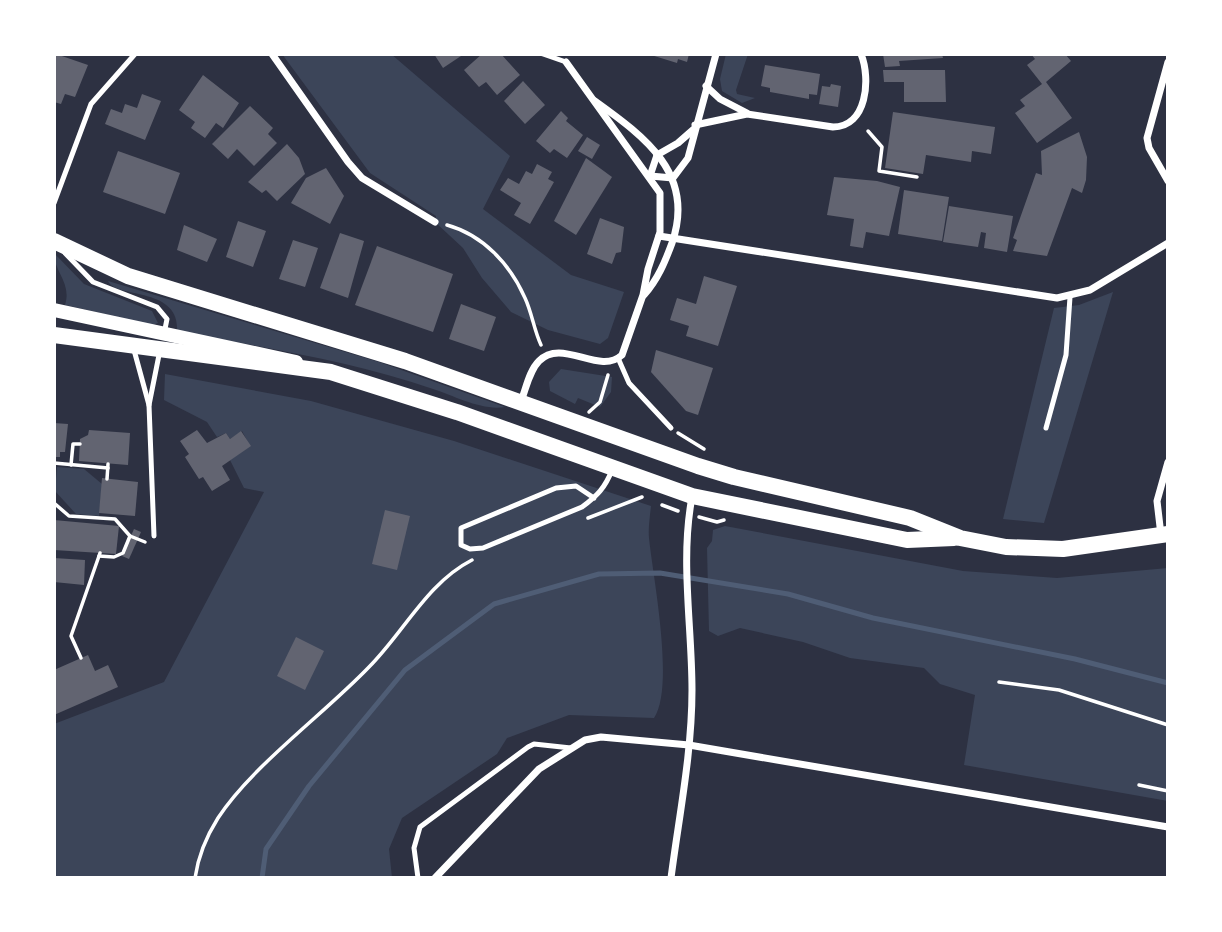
<svg xmlns="http://www.w3.org/2000/svg" width="1222" height="932" viewBox="0 0 1222 932" font-family="'Work Sans',sans-serif">
<rect width="100%" height="100%" fill="#2d3142"/>
<g fill="#3c4559">
<path d="M282 54H391L510 156 483 209 571 275 624 292 608 338 600 344 548 330 511 312 482 278 463 248 435 222 436 216 370 173Z"/>
<path d="M726 54H748L736 90 737 94 755 98 742 103 722 91 720 79Z"/>
<path d="M54 253 84 284 152 311 158 323 153 325 65 305C72 283 54 272 54 253Z"/>
<path d="M108 281 379 362 505 407C482 411 455 396 433 389 349 360 264 348 177 331 180 286 115 299 108 281Z"/>
<path d="M1113 292 1044 523 1003 519 1054 308 1079 305Z"/>
<path d="M561 369 612 377 611 392 600 407 578 398 575 404 550 391 549 382Z"/>
<path d="M165 374 311 401 454 441 651 506C650 516 648 528 649 538 653 577 675 687 654 718L569 715 507 738 497 754 402 818 389 849 392 878H54V724L164 682 264 492 244 488 230 460 250 446 242 431 230 439 226 433 217 437 207 422 164 400Z"/>
<path d="M57 467 84 469 102 484 99 516 76 514 55 491Z"/>
<path d="M725 526 963 571 1057 578 1168 568V801L964 765 975 695 940 684 924 668 850 658 803 642 740 628 718 636 709 631 707 548 712 541 713 530Z"/>
</g>
<g fill="none" stroke-linecap="round" stroke-linejoin="round">
<path stroke="#4f5d75" stroke-width="5" d="M262 878 266 849 309 786 405 670 494 604 599 574 660 573 788 594 873 618 1075 659 1168 683"/>
</g>
<g fill="#626471">
<path d="M56 54 88 65 75 97 65 94 61 104 54 102Z"/>
<path d="M434 54H464L443 68Z"/>
<path d="M482 54H501L520 75 497 95 486 82 479 87 464 70Z"/>
<path d="M689 54 687 62 678 59 677 63 651 55Z"/>
<path d="M883 54H942L943 58 899 61 900 66 885 67Z"/>
<path d="M1031 54H1065L1071 61 1046 82 1072 118 1037 143 1015 113 1025 106 1020 100 1042 84 1027 65 1035 59Z"/>
<path d="M765 65 820 74 817 95 809 94V99L770 92V88L761 86Z"/>
<path d="M883 70H945L946 102H904V82H884Z"/>
<path d="M203 75 239 103 223 128 216 123 205 138 191 128 195 122 179 110Z"/>
<path d="M523 81 545 105 525 124 504 101Z"/>
<path d="M831 84 841 86 838 107 819 104 822 86 830 87Z"/>
<path d="M142 94 161 101 145 140 105 124 111 109 122 113 125 104 137 108Z"/>
<path d="M250 106 273 128 268 134 277 143 254 166 237 149 228 159 212 144Z"/>
<path d="M561 111 568 118 566 121 583 135 567 158 554 149 550 153 536 141Z"/>
<path d="M893 112 995 127 991 154 972 151 971 162 926 155 923 174 885 168Z"/>
<path d="M1079 132 1087 157 1086 180 1082 193 1072 188 1047 256 1013 251 1017 240 1013 238 1036 173 1042 175 1041 151Z"/>
<path d="M587 137 600 145 592 159 578 151Z"/>
<path d="M287 144 299 158 305 174 277 201 266 190 262 193 248 182Z"/>
<path d="M118 151 180 173 165 214 103 192Z"/>
<path d="M586 158 612 177 576 235 554 221Z"/>
<path d="M537 164 552 172 548 179 554 182 530 224 514 215 521 203 500 190 508 178 519 184 526 171 532 174Z"/>
<path d="M326 168 344 196 330 224 291 203 306 178Z"/>
<path d="M834 177 877 181 900 187 889 236 866 232 863 248 850 246 854 219 827 215Z"/>
<path d="M904 190 949 197 942 241 898 234Z"/>
<path d="M949 206 1013 216 1007 252 984 248 986 233 981 232 978 247 943 242Z"/>
<path d="M600 218 624 227 621 252 616 253 612 264 587 254Z"/>
<path d="M238 221 266 231 253 267 226 257Z"/>
<path d="M184 225 217 239 207 262 177 250Z"/>
<path d="M340 233 364 241 348 298 320 288Z"/>
<path d="M293 240 318 248 305 287 279 279Z"/>
<path d="M377 246 453 274 433 332 355 305Z"/>
<path d="M704 276 737 286 718 346 686 336 689 326 670 320 677 298 696 304Z"/>
<path d="M461 304 496 317 484 351 449 339Z"/>
<path d="M656 350 713 368 698 415 686 411 651 372Z"/>
<path d="M54 423 68 424 65 452H60V457H54Z"/>
<path d="M89 430 130 433 128 465 79 461 80 439 88 435Z"/>
<path d="M197 430 207 443 226 433 230 439 241 431 251 446 222 466 230 480 212 491 203 477 199 479 185 457 189 454 180 441Z"/>
<path d="M102 478 138 482 135 516 99 513Z"/>
<path d="M385 510 410 516 397 570 372 564Z"/>
<path d="M54 520 119 526 116 554 54 550Z"/>
<path d="M134 529 141 532 129 559 122 556Z"/>
<path d="M54 558 85 560 84 585 54 582Z"/>
<path d="M296 637 324 651 305 690 277 676Z"/>
<path d="M88 655 95 671 108 665 118 687 54 715V670Z"/>
</g>
<g fill="none" stroke-linecap="round" stroke-linejoin="round">
<g stroke="#fff" stroke-width="3.5">
<path d="M868 131 882 147 879 171 917 177"/>
<path d="M447 225C483 235 510 264 525 298 532 313 534 330 541 345"/>
<path d="M589 412 600 402 608 375"/>
<path d="M678 433 704 449"/>
<path d="M54 463 108 468"/>
<path d="M71 465 73 444H80"/>
<path d="M107 479 108 464"/>
<path d="M54 503 69 516 115 519 130 536 123 553 114 557 99 556 100 553"/>
<path d="M662 505 678 511"/>
<path d="M699 517 717 522 724 520"/>
<path d="M588 518 642 497"/>
<path d="M130 536 145 542"/>
<path d="M81 658 71 636 99 556"/>
<path d="M999 682 1059 690 1168 725"/>
<path d="M1139 785 1168 791"/>
<path d="M195 878C198 857 206 837 218 818 252 766 324 714 369 667 404 632 427 583 472 560"/>
</g>
<g stroke="#fff" stroke-width="5">
<path d="M543 54 566 62"/>
<path d="M54 203 91 104 135 54"/>
<path d="M65 253 93 282 157 307 167 319 164 334"/>
<path d="M134 350 149 405 154 536"/>
<path d="M618 358 629 383 671 428"/>
<path d="M149 405 160 350"/>
<path d="M1046 428 1066 355 1070 297"/>
<path d="M594 498 576 486 556 488 461 528V545L470 549 483 548 582 507C597 496 605 488 612 470"/>
<path d="M418 878 414 848 420 827 528 747 534 744 571 748"/>
</g>
<g stroke="#fff" stroke-width="7">
<path d="M272 54 348 162 362 178 435 222"/>
<path d="M1168 62 1147 138 1149 148 1168 181"/>
<path d="M706 86 720 99 747 113"/>
<path d="M595 101C645 137 696 174 672 243 665 262 658 279 644 295"/>
<path d="M695 125 747 114 833 127C867 127 871 79 861 54"/>
<path d="M657 155 678 143 694 129"/>
<path d="M650 176 673 178 688 158 716 54"/>
<path d="M650 176 657 155"/>
<path d="M659 236 1057 298 1090 290 1168 243"/>
<path d="M521 401C526 389 529 371 539 361 562 337 599 376 622 355L643 295 648 269 660 232V193L566 62"/>
<path d="M1161 535 1157 501 1168 462"/>
<path d="M435 878 539 769 585 740 601 737 689 745 1168 827"/>
<path d="M671 878C679 816 692 753 692 690 692 626 680 560 692 497"/>
</g>
<path stroke="#fff" stroke-width="14" d="M54 310 296 362"/>
<g stroke="#fff" stroke-width="16">
<path d="M54 241 128 276 405 361 698 466 734 477 910 518 960 538 1006 547 1063 549 1168 534"/>
<path d="M54 335 331 372 457 412 692 496 907 540 954 538"/>
</g>
</g>
<rect width="1222" height="932" fill="none" stroke="#ffffff" stroke-width="112"/>
</svg>
